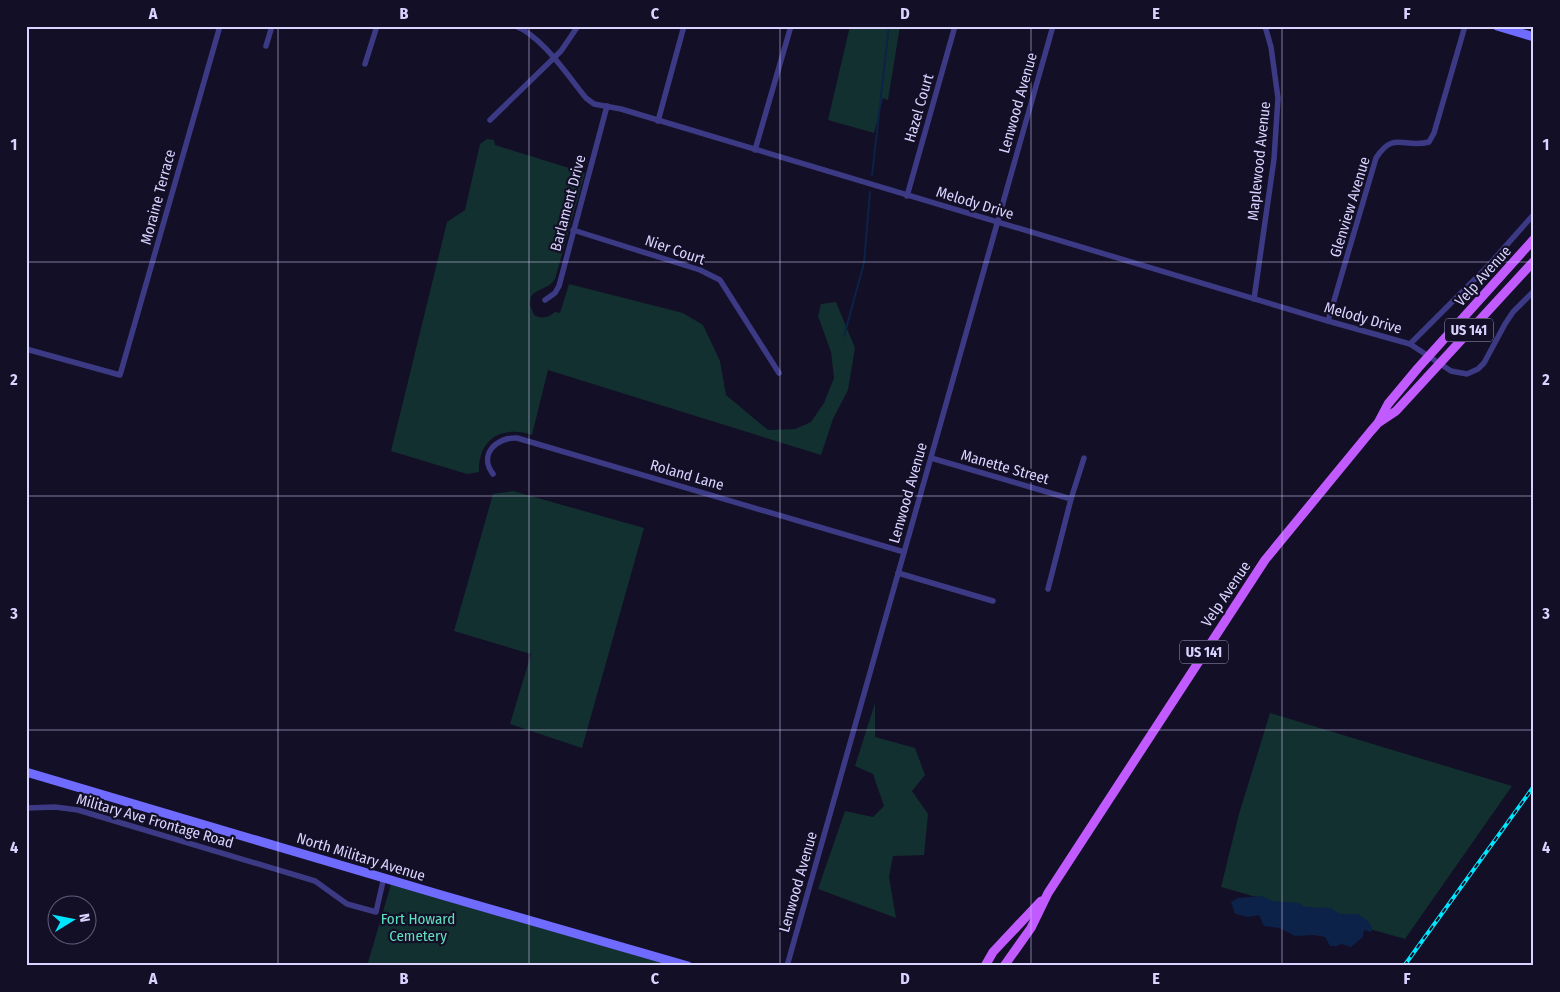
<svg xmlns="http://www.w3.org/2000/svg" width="1560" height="992" viewBox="0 0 1560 992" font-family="'Fira Sans Condensed',sans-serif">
<rect width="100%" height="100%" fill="#130f26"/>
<g fill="#12302f">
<path d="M850 26H900L888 100 883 98 874 133 828 120Z"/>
<path d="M487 139 494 140 495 145 585 173 555 279C549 289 538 288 531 296L530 305 534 315C541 319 549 318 555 312L560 313 569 284 683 313 703 325 720 361 726 395 768 430 795 429 811 422 824 403 834 378 831 352 818 316 821 304 836 302 855 348 848 390 833 419 821 455 548 370 532 435C502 425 478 439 479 472L467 474 391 451 447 222 465 210 480 144Z"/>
<path d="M513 491 644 528 582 748 510 724 531 654 454 631 493 494Z"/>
<path d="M875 703V737L915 748 925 775 912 791 928 814 924 855 893 856 889 877 896 918 818 889 845 811 873 817 884 806 873 774 855 766Z"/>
<path d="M1270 713 1512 786 1405 939 1221 887 1239 814Z"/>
<path d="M392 881 688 966H367Z"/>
</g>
<path fill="#0c2248" d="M1261 896 1273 901 1298 903 1305 907 1331 908 1340 914H1358L1367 920 1372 928 1371 932 1364 930 1363 937 1351 947 1342 944 1336 946H1330L1325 937 1313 935 1295 936 1279 928 1264 926 1259 915 1248 917 1235 914 1231 902 1238 898Z"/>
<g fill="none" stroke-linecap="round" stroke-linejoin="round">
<g stroke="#0c2248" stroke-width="2">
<path d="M872 175 889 26"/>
<path d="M844 336 864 263 870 192"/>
</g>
<g stroke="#3d3a85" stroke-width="5.5">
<path d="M515 26C541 35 568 76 586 98L594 104 621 109 1328 321 1410 344 1451 371 1467 374 1478 369 1484 363 1505 324 1513 312 1534 291"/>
<path d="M266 46 272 26"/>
<path d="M365 64 377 26"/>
<path d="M490 120 561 51 578 26"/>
<path d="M658 121 684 26"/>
<path d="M755 150 791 26"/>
<path d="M907 196 955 26"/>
<path d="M573 230 700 270 720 280 779 373"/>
<path d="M1254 299 1274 159 1278 98 1271 47 1265 26"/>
<path d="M545 300 555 293 559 286 607 106"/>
<path d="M1328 321 1376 158C1394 130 1404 149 1429 142L1434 133 1465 26"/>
<path d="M1410 344 1488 266 1534 214"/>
<path d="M26 349 120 375 220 26"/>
<path d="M931 458 1071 499"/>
<path d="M493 474C478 454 497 437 517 438L904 552"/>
<path d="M898 573 993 601"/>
<path d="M1048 589 1071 499 1084 458"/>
<path d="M26 808 55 807 78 810 315 881 347 904 376 912 384 877"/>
<path d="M787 966 1053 26"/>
</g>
<g stroke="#6f6bff" stroke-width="9">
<path d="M1497 26 1534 37"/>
<path d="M26 772 438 894 688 966"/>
</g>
<g stroke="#c25bff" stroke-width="9">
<path d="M1379 421 1388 404 1418 368 1534 239"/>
<path d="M985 966 993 952 1041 901"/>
<path d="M1004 966 1031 928 1048 893 1265 560 1371 431 1378 423 1396 411 1534 261"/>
</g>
<defs>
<path id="rail" d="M1404 966 1534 786"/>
</defs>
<use href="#rail" stroke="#00e5ff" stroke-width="4"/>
<use href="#rail" stroke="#130f26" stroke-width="2" stroke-dasharray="5.5" stroke-linecap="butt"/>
</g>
<path fill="none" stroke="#d9d4ff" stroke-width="1" stroke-opacity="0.55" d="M278 26V966M529 26V966M780 26V966M1031 26V966M1282 26V966M26 262H1534M26 496H1534M26 730H1534"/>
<g text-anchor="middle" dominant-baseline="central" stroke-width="4.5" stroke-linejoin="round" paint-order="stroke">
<g fill="#130f26" stroke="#9e99be" stroke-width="1">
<rect x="1445" y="318.5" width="48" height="23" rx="4"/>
<rect x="1180" y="640.5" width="48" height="23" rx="4"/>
</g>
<g font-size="14" font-weight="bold" fill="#d9d4ff">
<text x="1469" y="330">US 141</text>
<text x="1204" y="652">US 141</text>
</g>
<g font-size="15" fill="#d9d4ff" stroke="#130f26">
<text transform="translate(1018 103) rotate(-74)">Lenwood Avenue</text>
<text transform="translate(919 108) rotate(-74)">Hazel Court</text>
<text transform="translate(1259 161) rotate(-84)">Maplewood Avenue</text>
<text transform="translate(158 197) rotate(-75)">Moraine Terrace</text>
<text transform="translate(568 203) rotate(-75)">Barlament Drive</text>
<text transform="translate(975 203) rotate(17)">Melody Drive</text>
<text transform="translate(1350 207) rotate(-73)">Glenview Avenue</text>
<text transform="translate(675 250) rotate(19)">Nier Court</text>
<text transform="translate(1483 276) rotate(-48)">Velp Avenue</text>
<text transform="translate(1363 318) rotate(16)">Melody Drive</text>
<text transform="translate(1005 467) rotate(16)">Manette Street</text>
<text transform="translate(687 475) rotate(16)">Roland Lane</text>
<text transform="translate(908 493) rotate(-74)">Lenwood Avenue</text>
<text transform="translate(1226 594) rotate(-56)">Velp Avenue</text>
<text transform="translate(155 821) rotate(16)">Military Ave Frontage Road</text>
<text transform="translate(361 857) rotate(17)">North Military Avenue</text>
<text transform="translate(798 882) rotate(-74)">Lenwood Avenue</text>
</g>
<g font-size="15" fill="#5fe0c0" stroke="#130f26">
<text x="418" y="919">Fort Howard<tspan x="418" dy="17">Cemetery</tspan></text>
</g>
</g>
<rect width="1560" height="992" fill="none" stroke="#130f26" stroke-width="55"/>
<g transform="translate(72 920) rotate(80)"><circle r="24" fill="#130f26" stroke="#625e7d"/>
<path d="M0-4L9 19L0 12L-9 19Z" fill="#00e5ff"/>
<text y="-8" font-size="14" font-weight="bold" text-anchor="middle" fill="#d9d4ff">N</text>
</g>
<rect x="28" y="28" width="1504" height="936" fill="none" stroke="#d9d4ff" stroke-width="2"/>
<g font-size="16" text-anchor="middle" font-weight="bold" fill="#d9d4ff">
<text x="153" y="19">A</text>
<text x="404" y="19">B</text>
<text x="655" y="19">C</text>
<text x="905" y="19">D</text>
<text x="1156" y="19">E</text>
<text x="1407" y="19">F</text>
<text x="14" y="150">1</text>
<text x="1546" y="150">1</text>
<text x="14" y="385">2</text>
<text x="1546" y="385">2</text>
<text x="14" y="619">3</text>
<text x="1546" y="619">3</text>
<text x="14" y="853">4</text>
<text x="1546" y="853">4</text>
<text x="153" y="984">A</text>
<text x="404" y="984">B</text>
<text x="655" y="984">C</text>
<text x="905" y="984">D</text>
<text x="1156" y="984">E</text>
<text x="1407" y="984">F</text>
</g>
</svg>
